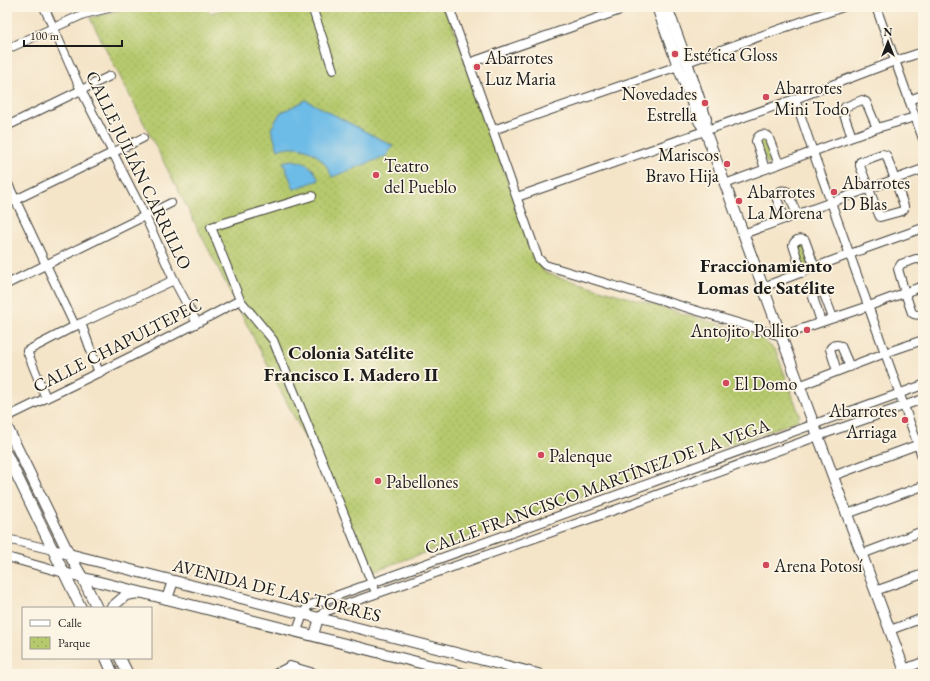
<svg xmlns="http://www.w3.org/2000/svg" width="930" height="681" viewBox="0 0 930 681" font-family="'EB Garamond',serif">
<defs>
<pattern id="park-dots" width="8" height="8" patternUnits="userSpaceOnUse"><rect width="8" height="8" fill="#b6c96d"/><path d="M2 2h.1M6 6h.1" fill="none" stroke="#9cac5e" stroke-width="1.8" stroke-linecap="round"/></pattern>
</defs>
<rect width="100%" height="100%" fill="#fcf5e5"/>
<filter id="ink" filterUnits="userSpaceOnUse"><feTurbulence type="fractalNoise" baseFrequency=".025" numOctaves="2"/><feDisplacementMap in="SourceGraphic" scale="8" xChannelSelector="R" yChannelSelector="G"/><feConvolveMatrix kernelMatrix="1 2 1 2 8 2 1 2 1" color-interpolation-filters="sRGB"/></filter>
<filter id="wash" filterUnits="userSpaceOnUse"><feTurbulence type="fractalNoise" baseFrequency=".012" numOctaves="4" result="noise"/><feDisplacementMap in="SourceGraphic" scale="16" xChannelSelector="R" yChannelSelector="G"/><feGaussianBlur stdDeviation="0.9" result="paint"/><feColorMatrix in="noise" values="0 0 0 0 0 0 0 0 0 0 0 0 0 0 0 0 0 1.4 0 .05"/><feComposite in="paint" operator="in"/></filter>
<g filter="url(#wash)">
<rect width="100%" height="100%" fill="#f4e4c8"/>
<g fill="url(#park-dots)" stroke="#697244">
<path d="M131 7H206L210 13 232 7H446L536 259 545 273 759 336 776 351 800 416 797 421 373 571 90 18Z"/>
<path d="M766 136 775 161 767 164 757 140Z"/>
<path d="M805 242 813 264 804 267 796 244Z"/>
</g>
<g fill="#6dbbe7" stroke="#446c82">
<path d="M306 100 393 146 386 156 332 177C324 158 311 146 290 147 286 147 282 148 278 150L271 129 280 113Z"/>
<path d="M291 160C306 162 313 166 319 180L294 189 283 162Z"/>
</g>
</g>
<g filter="url(#ink)">
<g fill="none" stroke-linecap="round" stroke-linejoin="round">
<defs>
<g id="minor">
<path d="M44 7 81 90 145 216 174 280 197 323"/>
<path d="M312 7 333 70"/>
<path d="M449 7 538 258 545 265 781 336 869 306 923 286"/>
<path d="M876 7 923 139"/>
<path d="M7 49 84 14 113 7"/>
<path d="M687 62 843 7"/>
<path d="M469 63 629 7"/>
<path d="M795 99 813 152 923 459"/>
<path d="M909 100 923 95"/>
<path d="M7 126 110 76"/>
<path d="M493 130 678 66"/>
<path d="M852 137 843 112 845 107 862 100 866 102 877 128"/>
<path d="M882 154 886 155 887 157 904 206V209L902 211 880 217 879 215 860 166V162Z"/>
<path d="M765 169 756 141C758 135 762 133 768 136L779 164"/>
<path d="M7 182 75 326"/>
<path d="M725 184 877 128 915 117"/>
<path d="M312 196 211 227 240 300 273 340 374 588"/>
<path d="M517 197 795 99 895 61 923 52"/>
<path d="M7 204 143 138"/>
<path d="M785 219 776 197C778 191 782 189 788 192L797 215"/>
<path d="M743 234 923 169"/>
<path d="M923 262 920 259H916L901 264 898 269 905 293 912 313C916 316 919 315 923 313"/>
<path d="M802 273 793 245C795 240 799 238 805 240L815 268"/>
<path d="M7 284 171 203"/>
<path d="M763 287 850 254 923 228"/>
<path d="M821 322 813 297C815 292 819 291 824 294L833 318"/>
<path d="M81 323 99 373"/>
<path d="M837 371 830 349C833 344 836 344 841 346L850 367"/>
<path d="M799 386 885 353 923 340"/>
<path d="M46 398 27 351 75 326 174 280"/>
<path d="M7 417C85 379 164 342 240 300"/>
<path d="M833 476 922 443"/>
<path d="M847 514 923 486"/>
<path d="M7 539 53 550"/>
<path d="M862 554 923 531"/>
<path d="M7 557 64 573"/>
<path d="M875 591 923 574"/>
<path d="M890 630 923 618"/>
<path d="M297 631 303 614 308 606 923 385"/>
<path d="M314 635 319 618 324 612 629 505 818 436 923 399"/>
<path d="M904 669 923 662"/>
<path d="M275 674 290 666 317 674"/>
</g>
<g id="major">
<path d="M657 7 678 66 699 121 705 130 906 674"/>
<path d="M667 7 687 62 706 119 705 130"/>
<path d="M7 427 69 554 82 577 97 608"/>
<path d="M7 455 81 608"/>
<path d="M53 550 538 674"/>
<path d="M64 573 464 674"/>
<path d="M167 599 173 581"/>
<path d="M111 608 126 595 138 593"/>
<path d="M106 658 113 674"/>
<path d="M120 658 128 674"/>
</g>
</defs>
<use href="#minor" stroke="#3c3a36" stroke-width="10"/>
<use href="#major" stroke="#3c3a36" stroke-width="12"/>
<use href="#minor" stroke="#fff" stroke-width="8"/>
<use href="#major" stroke="#fff" stroke-width="10"/>
</g>
</g>
<g fill="#d1495b" stroke="#fcf5e5" stroke-width="1.5">
<circle cx="675" cy="54" r="4"/>
<circle cx="477" cy="67" r="4"/>
<circle cx="766" cy="97" r="4"/>
<circle cx="705" cy="103" r="4"/>
<circle cx="727" cy="164" r="4"/>
<circle cx="376" cy="175" r="4"/>
<circle cx="834" cy="192" r="4"/>
<circle cx="739" cy="201" r="4"/>
<circle cx="807" cy="330" r="4"/>
<circle cx="726" cy="383" r="4"/>
<circle cx="905" cy="420" r="4"/>
<circle cx="541" cy="455" r="4"/>
<circle cx="378" cy="481" r="4"/>
<circle cx="766" cy="565" r="4"/>
</g>
<g text-anchor="middle" dominant-baseline="central" stroke-width="3.5" stroke-linejoin="round" paint-order="stroke">
<g font-size="18" fill="#1c1c1c" stroke="#fcf5e5" text-anchor="start">
<text x="683" y="54">Estética Gloss</text>
<text x="485" y="57">Abarrotes<tspan x="485" dy="21">Luz Maria</tspan></text>
<text x="774" y="87">Abarrotes<tspan x="774" dy="21">Mini Todo</tspan></text>
<text x="697" y="93" text-anchor="end">Novedades<tspan x="697" dy="21">Estrella</tspan></text>
<text x="719" y="154" text-anchor="end">Mariscos<tspan x="719" dy="21">Bravo Hija</tspan></text>
<text x="384" y="165">Teatro<tspan x="384" dy="21">del Pueblo</tspan></text>
<text x="842" y="182">Abarrotes<tspan x="842" dy="21">D Blas</tspan></text>
<text x="747" y="191">Abarrotes<tspan x="747" dy="21">La Morena</tspan></text>
<text x="799" y="330" text-anchor="end">Antojito Pollito</text>
<text x="734" y="383">El Domo</text>
<text x="897" y="410" text-anchor="end">Abarrotes<tspan x="897" dy="21">Arriaga</tspan></text>
<text x="549" y="455">Palenque</text>
<text x="386" y="481">Pabellones</text>
<text x="774" y="565">Arena Potosí</text>
</g>
<g font-size="18" fill="#1c1c1c" stroke="#fcf5e5">
<text transform="translate(139 170) rotate(64)">CALLE JULIÁN CARRILLO</text>
<text transform="translate(117 345) rotate(-27)">CALLE CHAPULTEPEC</text>
<text transform="translate(597 486) rotate(-20)">CALLE FRANCISCO MARTÍNEZ DE LA VEGA</text>
<text transform="translate(277 590) rotate(14)">AVENIDA DE LAS TORRES</text>
</g>
<g font-size="19" font-weight="bold" fill="#1c1c1c" stroke="#fcf5e5">
<text x="766" y="265">Fraccionamiento<tspan x="766" dy="22">Lomas de Satélite</tspan></text>
<text x="351" y="352">Colonia Satélite<tspan x="351" dy="22">Francisco I. Madero II</tspan></text>
</g>
</g>
<rect width="930" height="681" fill="none" stroke="#fcf5e5" stroke-width="24"/>
<rect x="22" y="607" width="130" height="52" fill="#fcf5e5" stroke="#a29e95"/>
<rect x="30" y="620" width="20" height="6" fill="#ffffff" stroke="#a29e95"/>
<text x="58" y="627" font-size="12" fill="#1c1c1c">Calle</text>
<rect x="30" y="637" width="20" height="12" fill="url(#park-dots)" stroke="#a29e95"/>
<text x="58" y="647" font-size="12" fill="#1c1c1c">Parque</text>
<g transform="translate(888 42)" stroke="#fcf5e5" stroke-width="3" paint-order="stroke">
<path d="M0-3L7 15L0 10L-7 15Z" fill="#1c1c1c"/>
<text y="-6" font-size="11" font-weight="bold" text-anchor="middle" fill="#1c1c1c">N</text>
</g>
<path d="M24 40v6h98v-6" fill="none" stroke="#1c1c1c" stroke-width="2"/>
<text x="30" y="40" font-size="12" fill="#1c1c1c" stroke="#fcf5e5" stroke-width="3" paint-order="stroke">100 m</text>
</svg>
